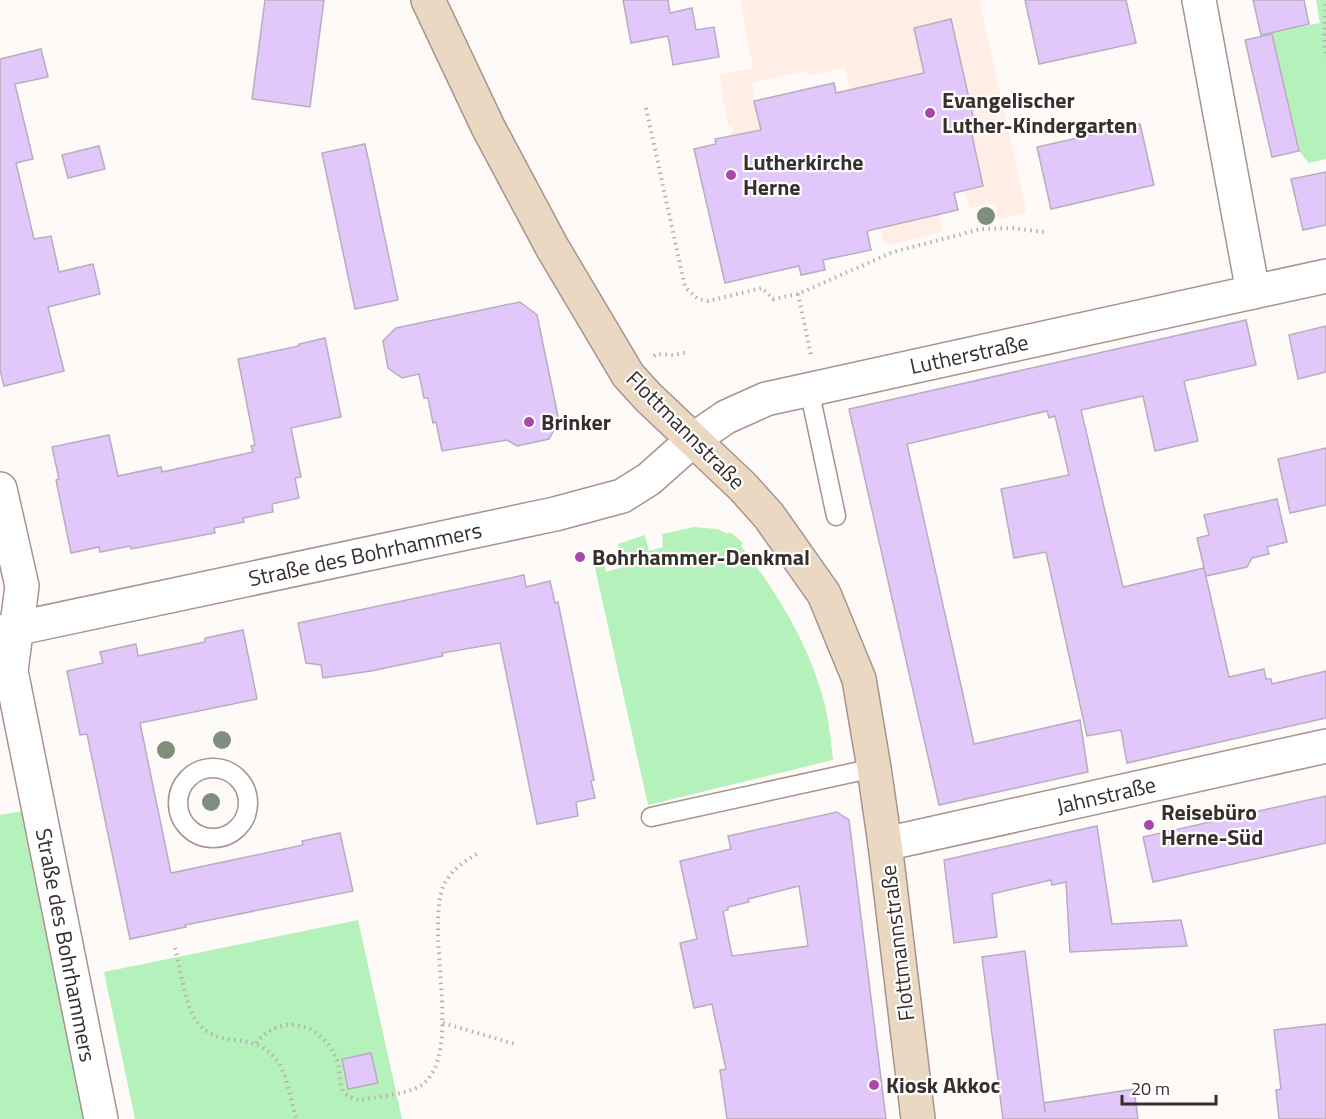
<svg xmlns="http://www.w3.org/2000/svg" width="1326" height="1119" viewBox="0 0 1326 1119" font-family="'Titillium Web',sans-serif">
<rect width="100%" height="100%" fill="#fefaf8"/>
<path fill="#ffede6" d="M740 0H979L1027 213 999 219 995 203 970 208 965 191 954 193 958 210 939 215 942 232 891 245 883 241 845 68 808 76 806 71 752 83 762 134 731 136 733 127 728 126 719 75 753 68Z"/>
<g fill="#b5f2bb">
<path d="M1316 0H1326V159L1309 163 1299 151 1272 32 1320 23Z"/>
<path d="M694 527 717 529 728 534 730 532 743 543 741 546C779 595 810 646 825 705 829 723 831 742 833 760L648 805 591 550 599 548 606 572 623 567 618 544 645 535 649 551 663 547 662 534Z"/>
<path d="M22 811 28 839 86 1119H0V815Z"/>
<path d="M358 920 402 1119H135L104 972Z"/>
</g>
<g fill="#e2c7fb" stroke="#b6aebf" stroke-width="1.5" fill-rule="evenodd">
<path d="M265 0H324L310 107 252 99Z"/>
<path d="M623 0H668L670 13 692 8 696 30 714 27 719 57 673 65 668 36 631 43Z"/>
<path d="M1025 0H1126L1136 43 1039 64Z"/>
<path d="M1253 0H1304L1309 24 1261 35Z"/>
<path d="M951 19 975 125 970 126 983 186 954 193 958 210 867 231 871 250 823 260 825 270 801 275 799 266 725 283 694 149 716 144 715 139 761 130 754 101 834 83 836 93 924 73 914 28Z"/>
<path d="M1272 34 1299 151 1272 157 1245 40Z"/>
<path d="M41 49 48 77 15 84 33 159 16 163 34 239 51 236 59 272 93 264 100 294 48 307 64 371 4 386 0 370V59Z"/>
<path d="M1140 124 1154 185 1051 209 1037 147Z"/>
<path d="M365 144 398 300 355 309 322 153Z"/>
<path d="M99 146 105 169 68 178 62 155Z"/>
<path d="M1326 172V225L1303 230 1291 179Z"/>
<path d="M520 302 537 315 559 421 549 439 517 446 507 440 442 451 436 422 433 423 428 398H424L419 374 402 378 388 368 383 341 396 328Z"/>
<path d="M1246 320 1256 365 1184 381 1198 441 1155 451 1143 396 1081 410 1123 587 1204 568 1229 677 1264 669 1266 679H1271L1272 684 1326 671V718L1127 763 1121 730 1087 736 1046 552 1014 558 1001 489 1069 475 1055 416 1049 418 1047 411 907 444 974 744 1080 720 1088 772 939 805 849 409Z"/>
<path d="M1326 326V372L1298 379 1289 335Z"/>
<path d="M325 338 341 417 291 428 301 477 295 478 299 498 272 504 273 512 243 518 244 522 214 528 215 533 131 549 130 546 100 552 99 547 71 553 56 480 59 479 52 447 109 435 118 476 161 467 162 472 253 452 251 446 255 445 238 359 299 346V344Z"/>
<path d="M1326 448V505L1290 513 1278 459Z"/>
<path d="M1277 499 1287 542 1267 547 1269 554 1252 558 1247 567 1206 576 1197 538 1209 535 1204 515Z"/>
<path d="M524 575 526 587 550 581 555 603 558 602 594 780 591 781 595 798 576 802 578 816 537 824 500 643 442 653 443 656 371 671 323 678 321 665 306 663 298 623Z"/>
<path d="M243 630 257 699 140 723 171 873 303 845 302 841 340 833 353 891 185 925 186 927 130 939 87 734 80 735 67 671 103 663 100 652 136 644 138 656 205 642V638Z"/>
<path d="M1326 796V843L1153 882 1143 837Z"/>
<path d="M837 812 849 820 886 1119H727L720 1070 726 1069 712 1004 694 1008 680 943 697 939 680 861 731 849 728 836ZM799 886 808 946 732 956 723 911 728 910V907L749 902 748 899Z"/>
<path d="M1097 826 1112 924 1181 920 1187 946 1070 952 1066 882 1052 885 1051 880 992 894 997 937 954 943 944 860Z"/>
<path d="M1025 951 1045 1112 1044 1103 1134 1089 1138 1119H1003L982 957Z"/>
<path d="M1326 1024V1119H1279L1276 1090 1281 1089 1274 1030Z"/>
<path d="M371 1053 378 1083 348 1089 342 1059Z"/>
</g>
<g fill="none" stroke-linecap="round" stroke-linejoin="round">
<defs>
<g id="lane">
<path d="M809 389 836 516"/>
<circle cx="213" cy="803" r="35"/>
<path d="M651 817 874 768"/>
</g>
<g id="street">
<path d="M1199 0 1253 292"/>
<path d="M0 489 22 586 11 671 101 1119"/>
<path d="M0 632 555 514 622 496 649 479 694 439 726 417 766 399 1326 276"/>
<path d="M885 844 1326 746"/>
</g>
<path id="secondary" d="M428 0 488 127 552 247 628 375 648 397 743 487 769 516 824 594 859 679 874 768 885 844 918 1119"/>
</defs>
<use href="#lane" stroke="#a7948c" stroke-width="21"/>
<use href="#street" stroke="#a7948c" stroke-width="36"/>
<use href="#secondary" stroke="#a7948c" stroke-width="36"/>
<g stroke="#b5afad" stroke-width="4" stroke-dasharray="1.5 4.5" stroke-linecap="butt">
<path d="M1326 4 1324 38 1326 58"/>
<path d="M646 108 685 287 698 299 708 301 762 288 773 299 798 294 893 252 981 229 1012 228 1044 232"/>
<path d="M798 294 811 355"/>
<path d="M654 356 657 354 673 355 688 352"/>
<path d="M175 948C181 969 184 1001 195 1019 217 1053 254 1027 278 1062 288 1078 291 1101 296 1119"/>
<path d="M443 1023 515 1044"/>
<path d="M256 1043C283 1010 325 1025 338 1063 340 1071 339 1083 343 1091 346 1096 354 1099 359 1100 375 1097 409 1094 422 1085 464 1053 425 936 443 887 449 872 465 860 479 853"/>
</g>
<use href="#lane" stroke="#fff" stroke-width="18"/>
<use href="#street" stroke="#fff" stroke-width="33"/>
<use href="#secondary" stroke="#ebd8c2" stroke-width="33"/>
</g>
<g fill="#7e8f7e">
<circle cx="986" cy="216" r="9"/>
<circle cx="222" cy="740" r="9"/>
<circle cx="166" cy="750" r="9"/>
<circle cx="211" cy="802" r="9"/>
</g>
<g fill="#a947ad" stroke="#fff" stroke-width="2">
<circle cx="930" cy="113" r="6"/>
<circle cx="731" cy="175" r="6"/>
<circle cx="529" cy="422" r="6"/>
<circle cx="580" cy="557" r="6"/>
<circle cx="1149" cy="825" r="6"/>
<circle cx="874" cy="1085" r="6"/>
</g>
<g text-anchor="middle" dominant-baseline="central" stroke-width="4.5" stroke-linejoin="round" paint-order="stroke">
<g font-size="22" font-weight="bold" fill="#372f2c" stroke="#fff" text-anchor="start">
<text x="942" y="100">Evangelischer<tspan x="942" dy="25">Luther-Kindergarten</tspan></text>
<text x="743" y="162">Lutherkirche<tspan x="743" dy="25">Herne</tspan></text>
<text x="541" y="422">Brinker</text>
<text x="592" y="557">Bohrhammer-Denkmal</text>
<text x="1161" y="812">Reisebüro<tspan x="1161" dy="25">Herne-Süd</tspan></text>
<text x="886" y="1085">Kiosk Akkoc</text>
</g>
<g font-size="22" fill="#372f2c" stroke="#fff">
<text transform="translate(969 354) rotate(-12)">Lutherstraße</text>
<text transform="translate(686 430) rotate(45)">Flottmannstraße</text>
<text transform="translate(365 554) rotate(-12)">Straße des Bohrhammers</text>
<text transform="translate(1106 795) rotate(-13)">Jahnstraße</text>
<text transform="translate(897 943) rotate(-97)">Flottmannstraße</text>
<text transform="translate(66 945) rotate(79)">Straße des Bohrhammers</text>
</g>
</g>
<path d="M1122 1095v9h94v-9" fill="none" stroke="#372f2c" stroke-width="3"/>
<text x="1131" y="1095" font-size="18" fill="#372f2c" stroke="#ffffff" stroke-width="4.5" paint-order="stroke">20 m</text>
</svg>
